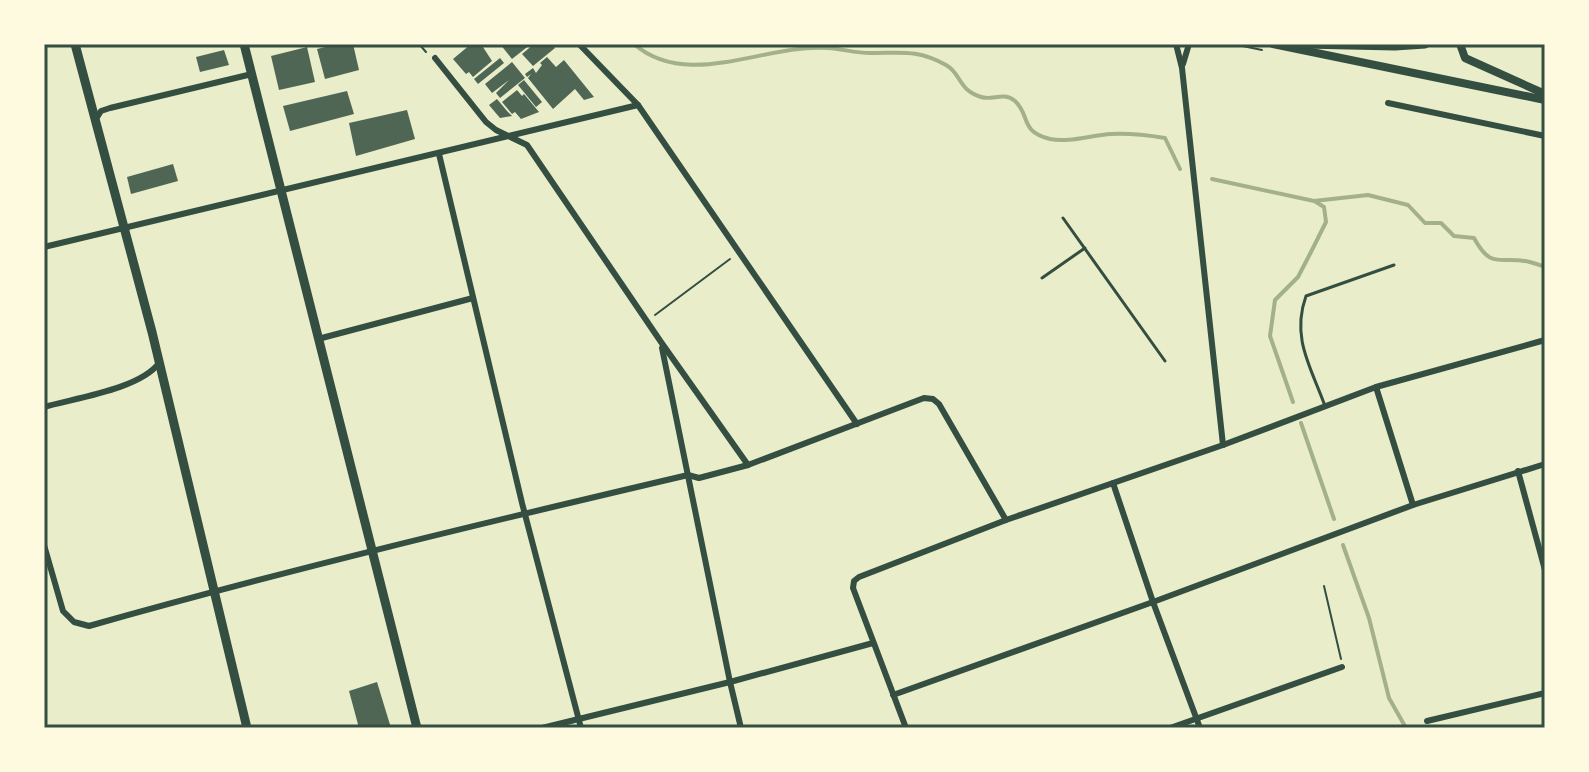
<svg xmlns="http://www.w3.org/2000/svg" width="1589" height="772" font-family="'Titillium Web',sans-serif">
  <style>
    .lines { fill: none; stroke-linecap: round; stroke-linejoin: round }
    .stream { stroke: #a3b18a; stroke-width: 4 }
    .building { fill: #4f6655 }
    .path { stroke: #344e41; stroke-width: 2 }
    .service { stroke: #344e41; stroke-width: 3 }
    .minor { stroke: #344e41; stroke-width: 6 }
    .tertiary { stroke: #344e41; stroke-width: 8 }
    .secondary { stroke: #344e41; stroke-width: 9 }
    .neatline { fill: none; stroke: #344e41; stroke-width: 3 }
  </style>
  <rect width="100%" height="100%" fill="#e9edc9"/>
  <g class="lines">
    <g class="stream">
      <path d="M634,44c54,47 132,-1 194,4 14,1 28,5 42,5 32,0 47,-4 76,12 16,9 11,24 35,32 12,4 22,-6 34,4 16,15 4,30 35,38 18,4 42,-4 61,-5 18,-1 36,1 54,4l15,31"/>
      <path d="M1212,179l102,22 54,-6 40,10 17,18h16l13,13 20,2c17,31 24,19 51,23 7,1 14,4 20,6"/>
      <polyline points="1293,402 1270,336 1275,300 1298,277 1311,252 1326,222 1324,207 1316,202"/>
      <polyline points="1301,423 1334,519"/>
      <polyline points="1343,545 1369,618 1389,698 1406,728"/>
    </g>
  </g>
  <g class="building">
    <polygon points="338,44 353,44 359,70 325,79 317,49"/>
    <polygon points="471,44 481,44 492,61 473,77 469,72 466,74 453,59"/>
    <polygon points="500,44 531,44 512,59"/>
    <polygon points="534,44 552,44 555,48 533,66 522,54"/>
    <polygon points="307,47 315,82 279,90 271,56"/>
    <polygon points="224,50 229,65 200,72 196,57"/>
    <polygon points="547,57 556,67 564,60 594,97 584,100 575,89 553,109 528,78 531,74 527,77 525,74 533,68 536,73 542,65 540,63"/>
    <polygon points="500,58 504,63 478,84 474,79"/>
    <polygon points="512,62 525,78 500,98 496,93 509,80 492,93 485,84"/>
    <polygon points="524,80 542,102 536,107 518,85"/>
    <polygon points="517,90 522,96 524,94 539,112 521,119 515,112 512,114 502,102"/>
    <polygon points="347,91 354,114 290,131 283,106"/>
    <polygon points="497,99 507,111 512,116 500,118 489,105"/>
    <polygon points="407,110 415,139 356,156 349,123"/>
    <polygon points="173,164 178,181 131,194 127,177"/>
    <polygon points="377,682 391,728 359,728 349,691"/>
  </g>
  <g class="lines">
    <g class="path">
      <polyline points="419,44 426,52"/>
      <polyline points="1233,44 1262,50"/>
      <polyline points="655,315 730,259"/>
      <polyline points="1324,586 1341,659"/>
    </g>
    <g class="service">
      <polyline points="1063,218 1165,361"/>
      <polyline points="1042,278 1085,248"/>
      <path d="M1325,406c-14,-39 -34,-68 -19,-110l88,-31"/>
    </g>
    <g class="minor">
      <polyline points="579,44 638,105 857,424"/>
      <polyline points="1176,44 1182,68 1223,445"/>
      <polyline points="435,58 486,122 496,130 527,145 661,342 748,465"/>
      <polyline points="1183,64 1189,44"/>
      <polyline points="1388,103 1545,136"/>
      <polyline points="96,119 101,111 110,108 252,74"/>
      <polyline points="439,154 522,503 581,728"/>
      <polyline points="44,247 638,105"/>
      <polyline points="318,339 473,298"/>
      <polyline points="662,348 730,682 741,728"/>
      <polyline points="1376,387 1413,505 1545,464"/>
      <path d="M44,407c31,-9 96,-18 115,-44"/>
      <polyline points="1518,471 1545,570"/>
      <polyline points="1113,483 1153,602 1200,728"/>
      <path d="M44,545l19,66 11,11 15,4c198,-56 399,-104 599,-151l11,3 49,-13 176,-67 9,1 6,5 67,116"/>
      <polyline points="893,695 1153,602 1413,505"/>
      <polyline points="1427,721 1545,693"/>
      <polyline points="542,728 730,682 873,643"/>
      <polyline points="906,728 853,588 854,581 859,577 1006,520 1223,445 1376,387 1545,340"/>
      <polyline points="1170,728 1342,667"/>
    </g>
    <g class="tertiary">
      <polyline points="1273,44 1545,100"/>
      <polyline points="1460,44 1465,58 1545,94"/>
    </g>
    <g class="secondary">
      <polyline points="75,44 152,332 247,728"/>
      <polyline points="244,44 417,728"/>
      <polyline points="1304,44 1395,46 1425,44"/>
    </g>
  </g>
  <rect width="1589" height="772" fill="none" stroke="#fefae0" stroke-width="92"/>
  <rect x="46" y="46" width="1497" height="680" class="neatline"/>
</svg>
